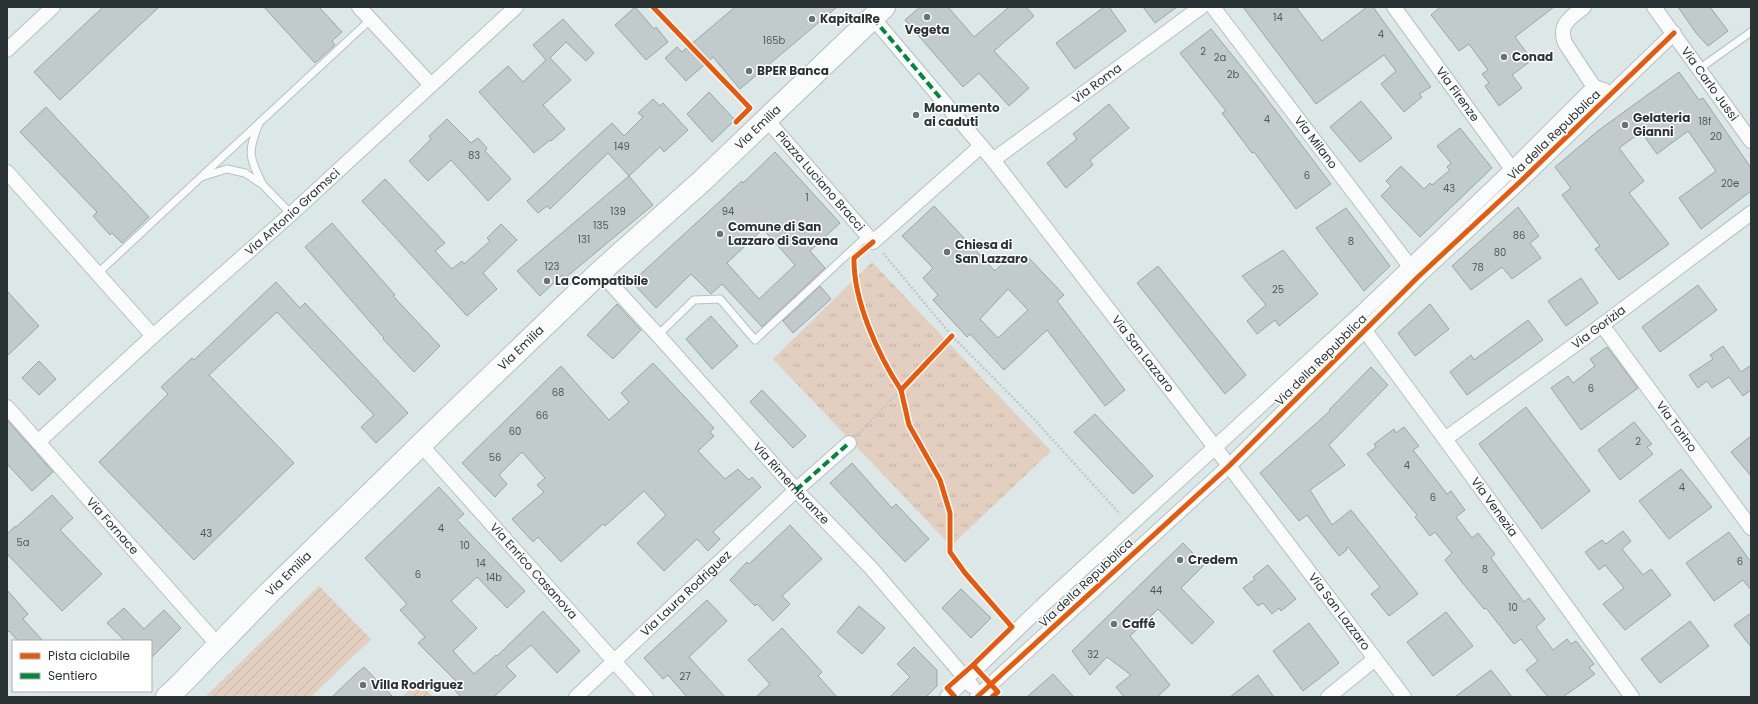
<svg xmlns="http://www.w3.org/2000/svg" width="1758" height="704" font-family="Poppins,sans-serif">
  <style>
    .park { fill: url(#park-tufts) }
    .garden { fill: url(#garden-furrows) }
    .building { fill: #c2cbcb; stroke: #9ca5a5; fill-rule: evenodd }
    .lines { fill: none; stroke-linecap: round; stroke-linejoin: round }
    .lane-casing { stroke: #b7c0c0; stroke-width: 9 }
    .street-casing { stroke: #b7c0c0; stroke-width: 16 }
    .primary-casing { stroke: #b7c0c0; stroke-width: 24 }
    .path { stroke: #c3c7c7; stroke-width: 2.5; stroke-dasharray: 2 2; stroke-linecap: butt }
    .lane { stroke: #fafcfc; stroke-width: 7 }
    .street { stroke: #fafcfc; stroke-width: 14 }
    .primary { stroke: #fafcfc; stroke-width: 22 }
    .quiet { stroke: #00873e; stroke-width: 4; stroke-dasharray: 8 4; stroke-linecap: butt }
    .cycleway-casing { stroke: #fff; stroke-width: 8 }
    .cycleway { stroke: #e8590c; stroke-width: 5 }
    .poi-dot { fill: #687373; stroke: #fff; stroke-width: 1.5 }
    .labels { text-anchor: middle; stroke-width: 3; stroke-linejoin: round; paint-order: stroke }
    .number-label { font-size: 10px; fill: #505a5a }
    .poi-label { font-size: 12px; font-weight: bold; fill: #2a3434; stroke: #fff; text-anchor: start }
    .street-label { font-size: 12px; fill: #2a3434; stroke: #fff }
  </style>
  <defs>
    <pattern id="park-tufts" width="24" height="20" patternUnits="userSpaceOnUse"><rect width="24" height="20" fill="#e2cfc0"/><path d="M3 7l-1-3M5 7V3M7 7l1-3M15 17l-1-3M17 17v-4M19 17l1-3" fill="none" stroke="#c2b2a6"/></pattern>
    <pattern id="garden-furrows" width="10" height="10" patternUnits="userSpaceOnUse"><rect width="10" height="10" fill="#e2cfc0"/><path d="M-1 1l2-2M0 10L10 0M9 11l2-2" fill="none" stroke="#c2b2a6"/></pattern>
  </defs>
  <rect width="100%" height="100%" fill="#dce8e8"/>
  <polygon class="park" points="872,262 1051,451 951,546 773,359"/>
  <g class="garden">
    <polygon points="319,586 371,639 311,697 205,697"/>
    <polygon points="418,682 433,697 403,697"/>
  </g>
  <g class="building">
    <polygon points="103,7 159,7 60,100 34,72"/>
    <polygon points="264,7 319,7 342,32 332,41 335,45 315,63"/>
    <polygon points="635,7 654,29 656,27 668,42 646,60 615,25"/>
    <polygon points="735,7 837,7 740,89 713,57 686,81 665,58 677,47 682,52"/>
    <polygon points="920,7 948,7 974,37 1009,7 1026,7 1034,16 994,51 1029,88 1009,106 979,73 963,87 905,20"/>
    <polygon points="1104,7 1109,7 1126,31 1075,69 1056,43"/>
    <polygon points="1143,7 1177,7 1155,23"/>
    <polygon points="1243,7 1296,7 1322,41 1367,7 1373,7 1431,87 1419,94 1422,97 1404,112 1381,84 1396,71 1384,55 1316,104"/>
    <polygon points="1440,7 1554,7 1515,37 1532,60 1512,75 1522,88 1499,106 1485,86 1489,83 1482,74 1488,70 1469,44 1459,51 1431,15"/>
    <polygon points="1678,7 1710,7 1728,31 1708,46 1696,33"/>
    <polygon points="563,19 594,53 586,61 566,42 550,58 571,80 543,105 565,129 551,141 550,140 534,153 479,92 508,66 523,82 546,60 533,45"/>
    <polygon points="1211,29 1258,87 1331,184 1296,209 1254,152 1252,153 1222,113 1226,111 1180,53"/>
    <polygon points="1679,72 1699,100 1703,98 1751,168 1751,191 1701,229 1679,198 1716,171 1688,131 1657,154 1641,132 1619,148 1644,181 1629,193 1669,244 1619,280 1595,249 1600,246 1562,195 1571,188 1555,167 1599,130"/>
    <polygon points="709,92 735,120 712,142 687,114"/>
    <polygon points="653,99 660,106 663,103 688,130 664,152 660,147 629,176 608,153 550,209 547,206 538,213 527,201 612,123 624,136 643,117 638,113"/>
    <polygon points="1361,101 1392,138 1360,162 1330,127"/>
    <polygon points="1109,104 1129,128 1090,160 1093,165 1066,188 1047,163 1077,139 1073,134"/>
    <polygon points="46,107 149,217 122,243 112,233 110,235 93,216 97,212 20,132"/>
    <polygon points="447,119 471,143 478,138 487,148 485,151 511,179 488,201 451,160 428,181 409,161 431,139 429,136"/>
    <polygon points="1460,128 1492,168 1420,237 1381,196 1391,186 1386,181 1401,166 1424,189 1430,183 1432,185 1450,170 1447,167 1451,163 1437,146"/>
    <path d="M775,152l65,71 -30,28 15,17 -63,59 -40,-43 -11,10 -20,-20 -35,34 -24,-26 110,-101 1,2zM763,229l32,36 -36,34 -32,-36z"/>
    <polygon points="629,176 653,205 565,278 562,275 540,296 517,271"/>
    <polygon points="385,179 445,243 435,251 452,269 462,261 464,264 490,241 487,238 501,224 517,240 483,273 497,289 467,316 362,201"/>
    <path d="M934,206l61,65 16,-16 7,8 8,-8 38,40 -7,6 68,89 -20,16 -58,-76 -43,40 -34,-36 -3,3 -34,-37 5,-5 -15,-17 10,-10 -31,-32zM1008,289l20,21 -30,28 -18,-19z"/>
    <polygon points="1518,207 1539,236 1530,243 1541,258 1512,279 1502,267 1471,290 1452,266"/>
    <polygon points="1346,208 1390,266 1364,291 1316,228"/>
    <polygon points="332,223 395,295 393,296 440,346 414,372 383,339 384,338 305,247"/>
    <polygon points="1283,250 1318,294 1279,326 1275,320 1257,334 1247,321 1266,305 1242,276"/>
    <polygon points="1158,266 1246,375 1225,394 1137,283"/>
    <polygon points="1581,278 1598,303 1566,326 1548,301"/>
    <polygon points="276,282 300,308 305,303 408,413 376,443 361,427 374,415 277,312 209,375 294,463 194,560 99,462 168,394 161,387 192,358 194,360"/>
    <polygon points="1698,285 1717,310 1660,352 1642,327"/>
    <polygon points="820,286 831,299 793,333 783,321"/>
    <polygon points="7,291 39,326 7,356"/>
    <polygon points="617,304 641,330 613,359 587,335"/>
    <polygon points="1430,304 1449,329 1415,356 1398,333"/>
    <polygon points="711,316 738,346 712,369 686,339"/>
    <polygon points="1528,320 1543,340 1467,395 1450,372 1471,355 1474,360"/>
    <polygon points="1723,346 1741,372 1751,365 1751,390 1743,396 1729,377 1712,388 1707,381 1698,388 1689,375 1713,359 1710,355"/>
    <polygon points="1607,347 1638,388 1581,430 1551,388 1568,376 1573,383 1595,366 1590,359"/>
    <polygon points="39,361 56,379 39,395 22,378"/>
    <polygon points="653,363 714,428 710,432 714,436 698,451 725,479 738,469 749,480 752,477 761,487 713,532 720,539 708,551 697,539 664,571 637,543 666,515 644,491 605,526 603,524 561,562 538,537 533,542 512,519 544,492 537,485 545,478 522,452 499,475 507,484 495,497 462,463 561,366 609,420 629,402 621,393"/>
    <polygon points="1371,367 1388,385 1329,445 1345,465 1310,490 1332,525 1351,510 1418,594 1389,616 1371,594 1380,587 1348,547 1346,548 1347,550 1339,556 1307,515 1299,521 1260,473 1330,411 1329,410"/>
    <polygon points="762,390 806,436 793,448 750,402"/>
    <polygon points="1526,407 1590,491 1542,529 1479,444"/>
    <polygon points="1095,414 1153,476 1133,494 1074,432"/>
    <polygon points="7,420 53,472 32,491 7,464"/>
    <polygon points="1634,422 1652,444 1647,447 1653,454 1620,480 1598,450"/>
    <polygon points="1404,427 1419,446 1413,450 1447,494 1451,491 1465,510 1456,517 1472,538 1478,533 1495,554 1491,558 1524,602 1529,598 1545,619 1536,627 1553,650 1567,639 1571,644 1576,641 1594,664 1589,668 1595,674 1563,697 1548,697 1526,670 1538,661 1521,639 1514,644 1486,608 1484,609 1461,581 1445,560 1452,553 1435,532 1430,536 1415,517 1417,515 1367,454 1376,447 1374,444 1394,429 1396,433"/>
    <polygon points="1751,436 1751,476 1731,452"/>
    <polygon points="852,463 892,508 896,504 929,539 905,562 830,483"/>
    <polygon points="1681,469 1712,507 1669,539 1639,501"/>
    <polygon points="439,487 464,514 457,520 525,591 507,608 477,577 451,601 477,628 453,651 474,674 496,655 497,656 543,611 580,651 557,673 531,645 506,666 516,676 494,697 461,697 452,687 457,682 418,643 425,637 400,610 407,604 365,558"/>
    <polygon points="52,495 73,518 60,530 102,574 62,611 7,554 7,534 15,526 16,527"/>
    <polygon points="790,525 822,559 782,596 790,604 773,621 757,604 755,606 730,580 747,562 749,564"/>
    <polygon points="1623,531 1631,541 1622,549 1643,575 1651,569 1671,595 1625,630 1603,604 1624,588 1605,565 1599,570 1585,552 1602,540 1606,544"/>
    <polygon points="1729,532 1751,562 1751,590 1743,580 1714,601 1686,563"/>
    <polygon points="1183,543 1204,565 1181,588 1214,622 1192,644 1158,609 1130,636 1170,685 1157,697 1124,697 1116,687 1131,675 1107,657 1090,675 1072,651"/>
    <polygon points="1268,565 1296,599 1281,611 1279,608 1272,614 1263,603 1258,606 1243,588 1255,579 1253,577"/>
    <polygon points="961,589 991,618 971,638 942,608"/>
    <polygon points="7,590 28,614 23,619 43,641 18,641 9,631 7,632"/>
    <polygon points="707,600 727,621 689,657 725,697 687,697 668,675 663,679 644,658"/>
    <polygon points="859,606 885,628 862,654 837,632"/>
    <polygon points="124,608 144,629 164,610 181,628 151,658 151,641 125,641 107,623"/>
    <polygon points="1446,612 1473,646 1433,676 1407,642"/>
    <polygon points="1751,613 1751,647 1734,625"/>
    <polygon points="1690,621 1709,646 1660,683 1641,659"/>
    <polygon points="1309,623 1339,663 1303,691 1273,651"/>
    <polygon points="782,628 822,672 818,676 837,697 756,697 770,684 748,660"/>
    <polygon points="914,647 937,670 937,686 926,697 890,697 910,677 897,664"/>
    <polygon points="364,667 393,697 332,697 357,673"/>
    <polygon points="1491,670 1512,697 1455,697"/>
    <polygon points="1053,674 1074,697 1027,697"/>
    <polygon points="1258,675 1274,697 1230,697"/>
  </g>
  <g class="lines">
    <defs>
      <g id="lane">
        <polyline points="1699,69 1751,32"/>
        <polyline points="203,175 257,125"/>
        <path d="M262,183c-14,-28 -14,-31 -3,-60l111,-103"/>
        <polyline points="97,274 201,177 227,169 245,173 263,185 291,214"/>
        <polyline points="658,335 694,300 720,299 755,340 868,235"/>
      </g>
      <g id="street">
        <polyline points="359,7 431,85"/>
        <path id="s1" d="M1213,7l202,266"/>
        <path id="s2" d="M1394,7l123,169"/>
        <path d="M1584,7c-14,11 -26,17 -19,36l29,44 10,3"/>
        <path id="s3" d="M1654,7l97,134"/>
        <path id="s4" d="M873,18l120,142 221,286 190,251"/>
        <polyline points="7,50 53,7"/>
        <path id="s5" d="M767,120l106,122 108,-96"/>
        <path id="s6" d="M993,160l208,-153"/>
        <polyline points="7,172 153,336"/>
        <path id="s7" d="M600,272l66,72 130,146 75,78 101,118"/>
        <path id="s8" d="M1360,324l85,115 187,258"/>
        <path id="s9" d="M1602,325l149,203"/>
        <path id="s10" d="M7,407l211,238"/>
        <path id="s11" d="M1445,439l157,-114 149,-112"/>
        <path id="s12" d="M38,442l115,-106 138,-122 225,-207"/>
        <path id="s13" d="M421,445l225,252"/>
        <path id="s14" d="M576,697l220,-207 53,-47"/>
        <polyline points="947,697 1045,603 1356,318 1512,169 1594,87"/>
        <polyline points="977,697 1229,466 1418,277 1521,181 1674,33"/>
        <polyline points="1328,697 1375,659"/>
      </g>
      <g id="primary">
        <path id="s15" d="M167,697l15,-14 86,-89 174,-170 158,-152 103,-92 181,-173"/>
      </g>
    </defs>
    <use href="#lane" class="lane-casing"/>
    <use href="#street" class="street-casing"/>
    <use href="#primary" class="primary-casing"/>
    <g class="path">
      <polyline points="883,253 952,336 1032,417 1120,514"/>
      <polyline points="859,433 901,390"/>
    </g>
    <use href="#lane" class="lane"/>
    <use href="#street" class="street"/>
    <use href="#primary" class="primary"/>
    <g class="quiet">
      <polyline points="873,18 942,100"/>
      <polyline points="796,490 849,443"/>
    </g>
    <defs>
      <g id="cycleway">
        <polyline points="653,7 750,108 736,122"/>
        <path d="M873,242l-19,16c-1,42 24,97 47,132"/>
        <polyline points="952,336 901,390 909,425 940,480 950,513 950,552 965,573 1012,627 973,665"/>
        <polyline points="955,697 947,688 973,665 998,692 992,697"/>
        <polyline points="977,697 1229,466 1418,277 1521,181 1674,33"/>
      </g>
    </defs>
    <use href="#cycleway" class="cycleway-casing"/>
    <use href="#cycleway" class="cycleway"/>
  </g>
  <g class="poi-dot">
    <circle cx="927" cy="17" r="4"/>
    <circle cx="812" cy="19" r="4"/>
    <circle cx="1504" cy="57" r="4"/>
    <circle cx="749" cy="71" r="4"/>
    <circle cx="916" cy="115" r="4"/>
    <circle cx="1625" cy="125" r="4"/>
    <circle cx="720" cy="234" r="4"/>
    <circle cx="947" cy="252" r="4"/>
    <circle cx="547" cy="281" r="4"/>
    <circle cx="1180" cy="560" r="4"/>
    <circle cx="1114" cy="624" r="4"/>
    <circle cx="363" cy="685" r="4"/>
  </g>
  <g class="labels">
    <g class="number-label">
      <text x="1278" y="21">14</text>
      <text x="1381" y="38">4</text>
      <text x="774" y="44">165b</text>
      <text x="1203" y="55">2</text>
      <text x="1220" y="61">2a</text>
      <text x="1233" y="78">2b</text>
      <text x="1267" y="123">4</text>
      <text x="1705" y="125">18f</text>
      <text x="1716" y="140">20</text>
      <text x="622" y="150">149</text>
      <text x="474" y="159">83</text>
      <text x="1307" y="179">6</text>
      <text x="1730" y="187">20e</text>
      <text x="1449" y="192">43</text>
      <text x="807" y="201">1</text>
      <text x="618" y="215">139</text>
      <text x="728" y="215">94</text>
      <text x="601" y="229">135</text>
      <text x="1519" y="239">86</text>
      <text x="584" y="243">131</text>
      <text x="1351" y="245">8</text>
      <text x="1500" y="256">80</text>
      <text x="552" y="270">123</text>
      <text x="1478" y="271">78</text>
      <text x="1278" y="293">25</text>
      <text x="1591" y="392">6</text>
      <text x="558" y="396">68</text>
      <text x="542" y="419">66</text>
      <text x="515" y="435">60</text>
      <text x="1638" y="445">2</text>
      <text x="495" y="461">56</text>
      <text x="1407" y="469">4</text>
      <text x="1682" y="491">4</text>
      <text x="1433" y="501">6</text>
      <text x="441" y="532">4</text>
      <text x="206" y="537">43</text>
      <text x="23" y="546">5a</text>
      <text x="465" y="549">10</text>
      <text x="1740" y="565">6</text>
      <text x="481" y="567">14</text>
      <text x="1485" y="573">8</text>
      <text x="418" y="578">6</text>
      <text x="494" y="581">14b</text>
      <text x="1156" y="594">44</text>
      <text x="1513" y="611">10</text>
      <text x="1093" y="658">32</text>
      <text x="685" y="680">27</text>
    </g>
    <g class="poi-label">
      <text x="820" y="23">KapitalRe</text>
      <text x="927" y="34" text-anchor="middle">Vegeta</text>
      <text x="1512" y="61">Conad</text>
      <text x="757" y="75">BPER Banca</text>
      <text x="924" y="112">Monumento<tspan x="924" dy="14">ai caduti</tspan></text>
      <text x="1633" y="122">Gelateria<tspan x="1633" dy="14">Gianni</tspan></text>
      <text x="728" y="231">Comune di San<tspan x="728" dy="14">Lazzaro di Savena</tspan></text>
      <text x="955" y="249">Chiesa di<tspan x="955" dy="14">San Lazzaro</tspan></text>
      <text x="555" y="285">La Compatibile</text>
      <text x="1188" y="564">Credem</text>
      <text x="1122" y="628">Caffé</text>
      <text x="371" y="689">Villa Rodriguez</text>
    </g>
    <g class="street-label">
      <text dy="4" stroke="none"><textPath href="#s6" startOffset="129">Via Roma</textPath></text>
      <text dy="4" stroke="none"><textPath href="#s3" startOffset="95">Via Carlo Jussi</textPath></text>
      <text dy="4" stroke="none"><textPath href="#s2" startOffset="108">Via Firenze</textPath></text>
      <text dy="4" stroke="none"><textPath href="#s15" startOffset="821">Via Emilia</textPath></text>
      <text transform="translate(1554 135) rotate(-44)" y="4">Via della Repubblica</text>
      <text dy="4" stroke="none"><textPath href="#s1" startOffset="170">Via Milano</textPath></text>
      <text dy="4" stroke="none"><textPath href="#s5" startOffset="81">Piazza Luciano Bracci</textPath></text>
      <text dy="4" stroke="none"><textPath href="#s12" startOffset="343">Via Antonio Gramsci</textPath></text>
      <text dy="4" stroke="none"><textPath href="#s11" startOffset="190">Via Gorizia</textPath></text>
      <text dy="4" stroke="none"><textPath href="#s15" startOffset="497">Via Emilia</textPath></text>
      <text dy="4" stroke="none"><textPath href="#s4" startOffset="431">Via San Lazzaro</textPath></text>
      <text transform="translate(1321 360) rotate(-45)" y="4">Via della Repubblica</text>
      <text dy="4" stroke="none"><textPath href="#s9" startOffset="126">Via Torino</textPath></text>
      <text dy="4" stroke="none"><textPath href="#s7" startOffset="285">Via Rimembranze</textPath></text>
      <text dy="4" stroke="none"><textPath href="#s8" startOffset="227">Via Venezia</textPath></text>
      <text dy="4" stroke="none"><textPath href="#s10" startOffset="159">Via Fornace</textPath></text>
      <text dy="4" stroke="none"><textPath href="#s13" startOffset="169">Via Enrico Casanova</textPath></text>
      <text dy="4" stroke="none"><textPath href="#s15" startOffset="173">Via Emilia</textPath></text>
      <text transform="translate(1086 583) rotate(-43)" y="4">Via della Repubblica</text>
      <text dy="4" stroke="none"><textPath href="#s14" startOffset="151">Via Laura Rodriguez</textPath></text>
      <text dy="4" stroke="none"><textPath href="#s4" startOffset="755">Via San Lazzaro</textPath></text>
    </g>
  </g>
  <rect width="1758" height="704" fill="none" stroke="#2a3434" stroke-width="16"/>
  <rect x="12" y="640" width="140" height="52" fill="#ffffff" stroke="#aaaeae"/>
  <rect x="20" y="653" width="20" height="6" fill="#e8590c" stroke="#aaaeae"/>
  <text x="48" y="660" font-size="12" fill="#2a3434">Pista ciclabile</text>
  <rect x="20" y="673" width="20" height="6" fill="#00873e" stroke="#aaaeae"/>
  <text x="48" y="680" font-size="12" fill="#2a3434">Sentiero</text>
</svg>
